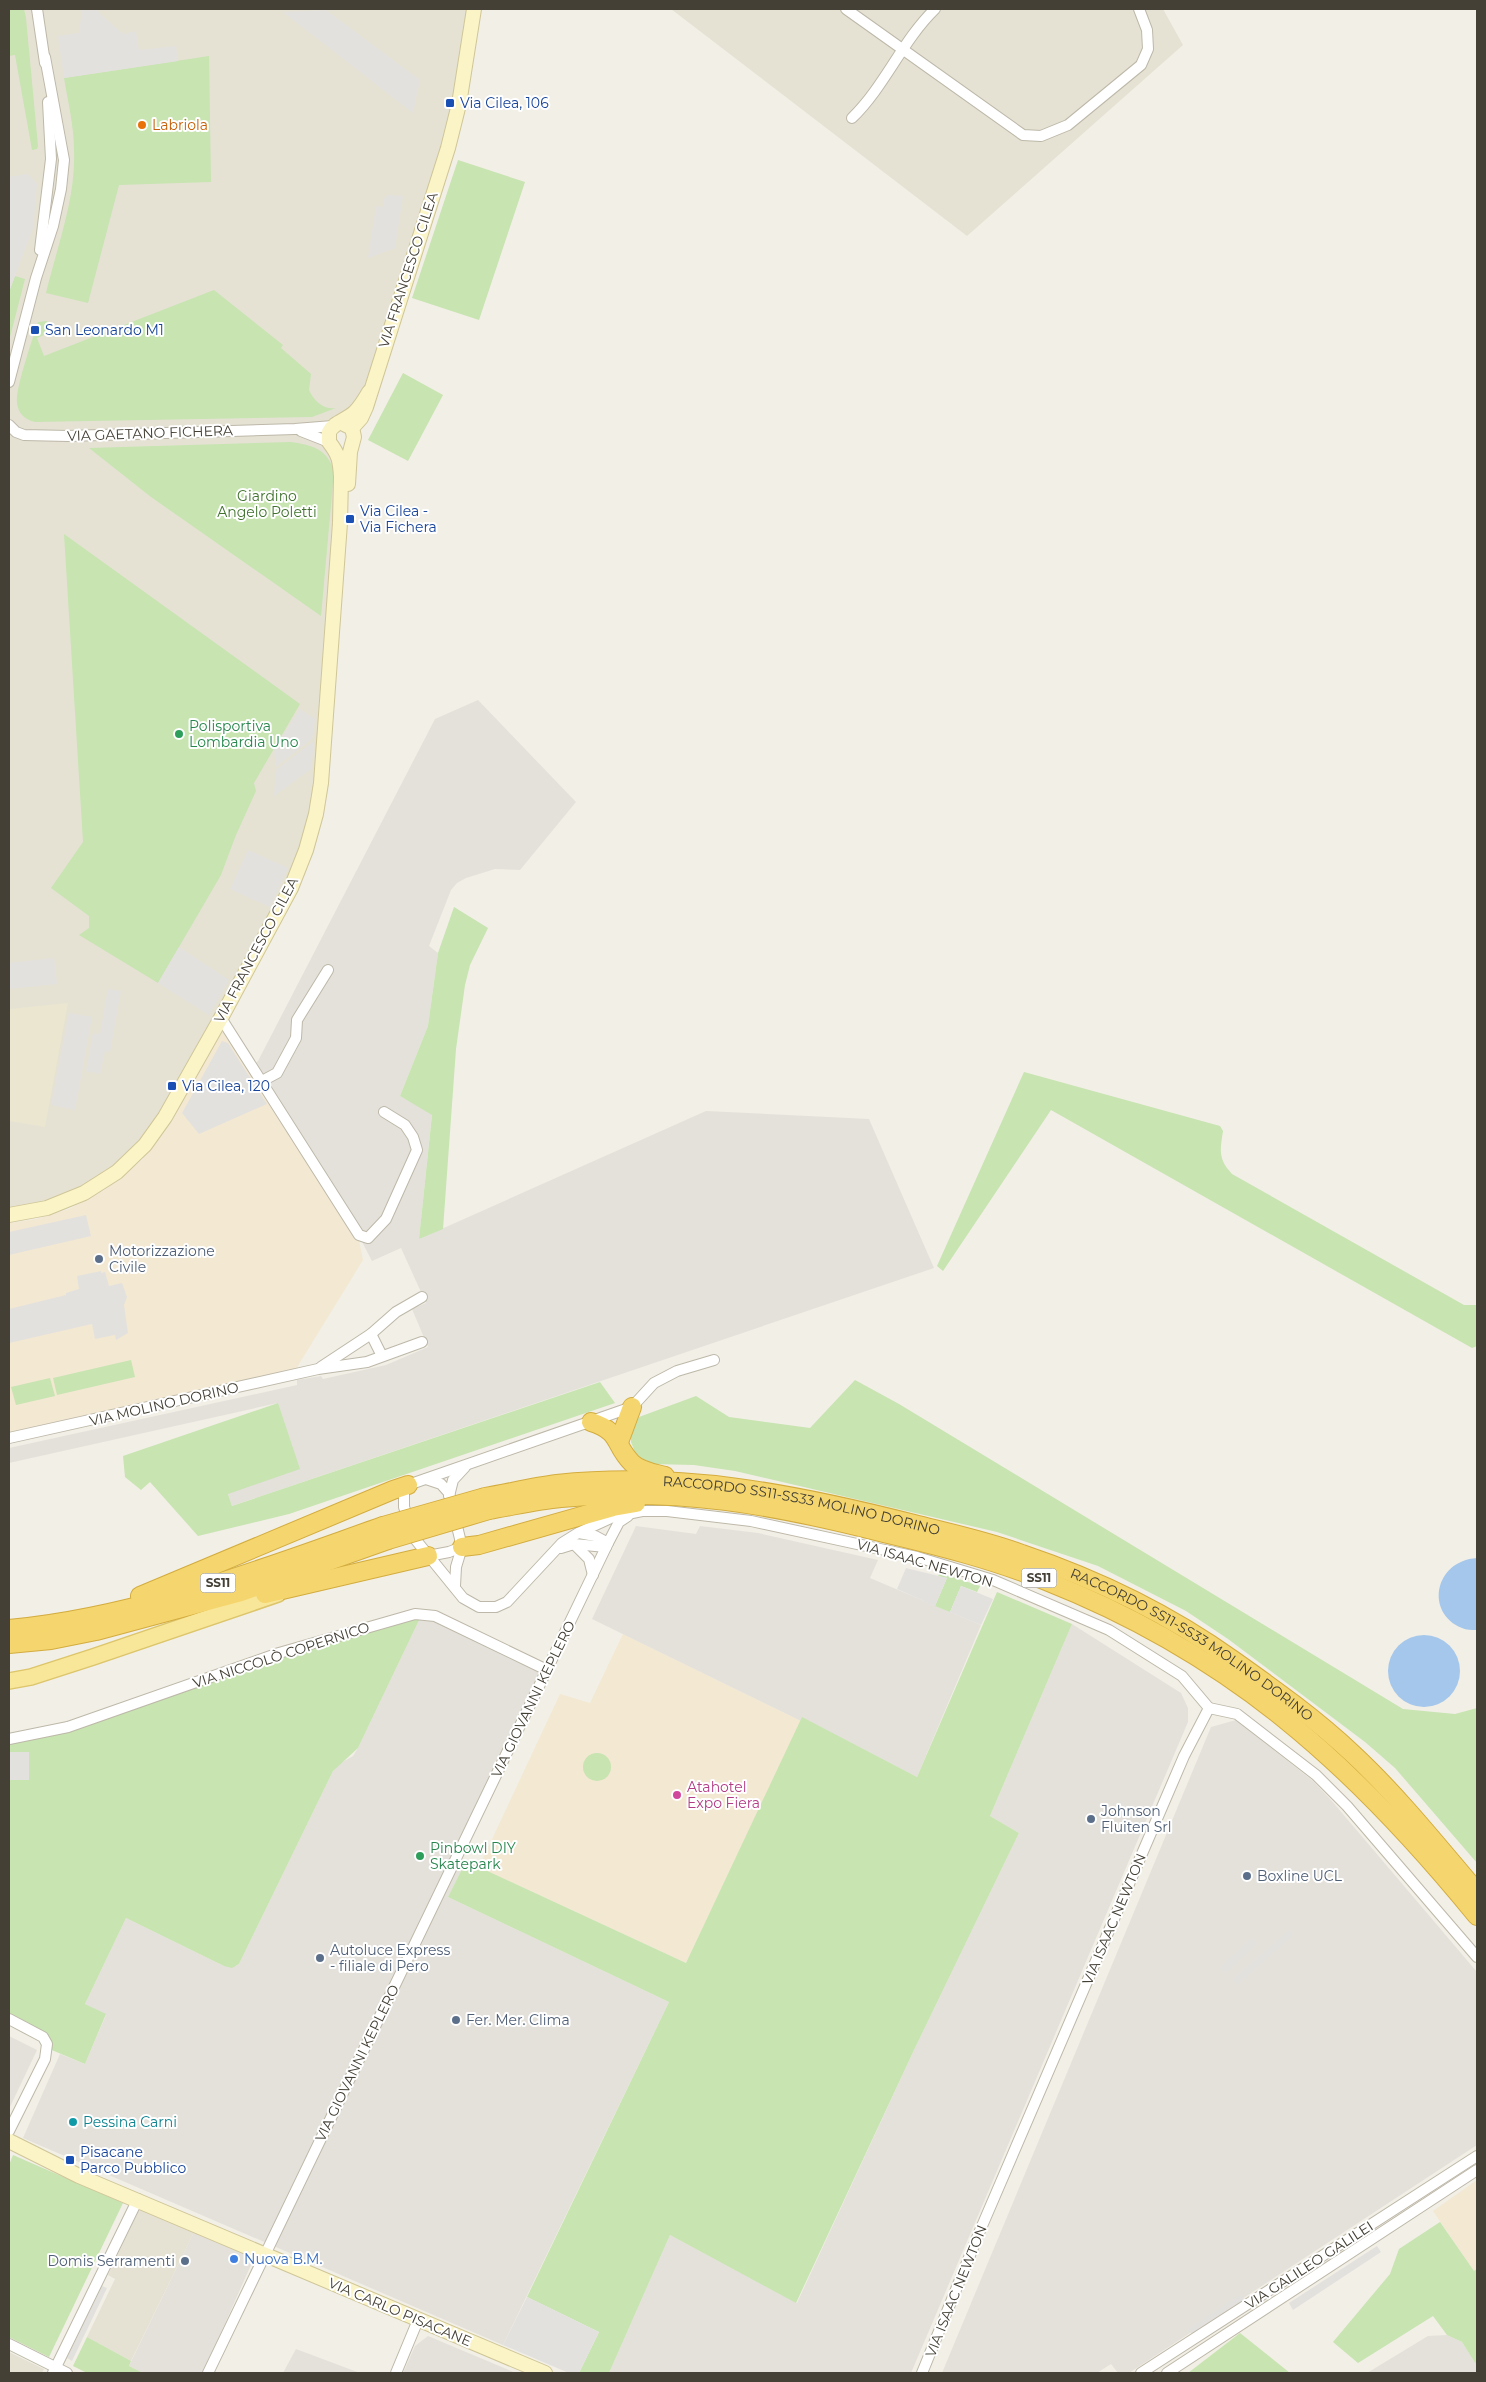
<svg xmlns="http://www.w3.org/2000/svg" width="1486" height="2382" font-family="Montserrat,sans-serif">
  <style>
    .residential { fill: #e5e2d4 }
    .commercial { fill: #f3e8d2 }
    .industrial { fill: #e4e1db }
    .education { fill: #eae6d0 }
    .green { fill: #c7e4b1 }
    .parking { fill: #e3e1de }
    .water { fill: #a5c7eb }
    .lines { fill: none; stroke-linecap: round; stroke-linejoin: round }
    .street-casing { stroke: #bdb8a9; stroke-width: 12 }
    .secondary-casing { stroke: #cfc698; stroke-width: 16 }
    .primary-casing { stroke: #dcc56a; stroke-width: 18 }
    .highway-casing { stroke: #d3ac3f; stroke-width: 20 }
    .street { stroke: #fff; stroke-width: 10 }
    .secondary { stroke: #fbf4c7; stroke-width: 14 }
    .primary { stroke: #f8e699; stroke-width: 15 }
    .highway { stroke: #f5d66e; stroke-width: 18 }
    .highway-bridge-casing { stroke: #d3ac3f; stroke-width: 20; stroke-linecap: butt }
    .highway-bridge { stroke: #f5d66e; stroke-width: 18 }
    .transit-dot { fill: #1a4fb4; stroke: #fff; stroke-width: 2 }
    .food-dot { fill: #e8710a; stroke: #fff; stroke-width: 2 }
    .leisure-dot { fill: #2e9e5b; stroke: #fff; stroke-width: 2 }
    .service-dot { fill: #5c6f8a; stroke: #fff; stroke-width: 2 }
    .hotel-dot { fill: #d1479c; stroke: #fff; stroke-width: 2 }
    .culture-dot { fill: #0f9aa8; stroke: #fff; stroke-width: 2 }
    .shop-dot { fill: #3f7fe0; stroke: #fff; stroke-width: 2 }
    .labels { text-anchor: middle; stroke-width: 4; stroke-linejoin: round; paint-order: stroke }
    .shield { fill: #fff; stroke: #7c7972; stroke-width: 1 }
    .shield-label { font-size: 12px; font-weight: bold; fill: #444036 }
    .transit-label { font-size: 14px; fill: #164399; stroke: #fff; text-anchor: start }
    .food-label { font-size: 14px; fill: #c56008; stroke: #fff; text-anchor: start }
    .street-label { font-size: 14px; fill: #444036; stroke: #fff }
    .park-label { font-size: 14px; fill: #40722d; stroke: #fff }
    .leisure-label { font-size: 14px; fill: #27864d; stroke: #fff; text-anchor: start }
    .service-label { font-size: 14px; fill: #4e5e75; stroke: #fff; text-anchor: start }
    .hotel-label { font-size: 14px; fill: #b23c85; stroke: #fff; text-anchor: start }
    .culture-label { font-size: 14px; fill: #0d838f; stroke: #fff; text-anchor: start }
    .shop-label { font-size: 14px; fill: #366cbe; stroke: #fff; text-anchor: start }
  </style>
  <rect width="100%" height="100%" fill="#f2efe6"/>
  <g class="residential">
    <polygon points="9,9 471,9 446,147 367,390 352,409 334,419 337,464 318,769 311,806 297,856 279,900 164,1116 101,1183 9,1215"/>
    <polygon points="671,9 1163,9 1183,45 967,236"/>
    <polygon points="140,2208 195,2230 131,2361 87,2337 115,2279 108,2275"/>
    <polygon points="9,2352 44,2369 42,2373 9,2373"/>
  </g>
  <g class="commercial">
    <polygon points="225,1026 358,1236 363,1260 296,1369 9,1433 9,1223 36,1219 69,1209 103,1191 142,1160 172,1120"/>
    <polygon points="623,1634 801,1721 686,1963 479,1867 560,1694 590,1703"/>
    <polygon points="1477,2180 1477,2269 1474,2271 1433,2211"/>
  </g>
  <g class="industrial">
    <polygon points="478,700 576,802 520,870 495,869 466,878 457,883 451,890 429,946 438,953 428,1026 400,1096 432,1114 419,1239 706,1111 869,1119 934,1268 232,1506 228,1494 278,1403 9,1463 9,1448 297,1385 297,1380 321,1376 323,1379 386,1365 428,1347 412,1309 426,1303 401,1248 372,1261 358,1234 252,1066 258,1061 435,719"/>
    <polygon points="636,1526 696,1534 700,1526 758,1533 878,1560 870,1578 981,1625 917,1777 803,1718 801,1721 592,1619"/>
    <polygon points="422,1614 547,1670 457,1857 466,1861 448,1897 669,2002 503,2345 23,2138 60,2054 85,2064 106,2015 85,2004 126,1918 224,1966 236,1966 239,1964 333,1771 339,1764 353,1756 358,1748"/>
    <polygon points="1072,1624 1181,1693 1188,1708 1188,1722 911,2373 609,2373 670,2235 797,2303 914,2050 1019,1833 990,1816"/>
    <polygon points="1236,1720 1313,1781 1331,1800 1477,1972 1477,2145 1129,2373 1118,2373 1111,2364 1097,2373 942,2373 1211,1727"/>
    <polygon points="9,2036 37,2050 9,2109"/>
    <polygon points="195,2230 254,2258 203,2373 143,2373 129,2366"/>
    <polygon points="1447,2335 1462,2342 1477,2366 1477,2373 1367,2373 1428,2336"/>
    <polygon points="428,2336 516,2373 403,2373 415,2346"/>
    <polygon points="296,2349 360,2373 283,2373"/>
  </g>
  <polygon class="education" points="68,1003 45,1127 9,1121 9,1009"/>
  <g class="green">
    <polygon points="9,9 24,9 26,18 38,146 37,149 32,150 15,55 9,56"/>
    <path d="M209,56l2,126 -92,3 -31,118 -42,-10c11,-46 30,-95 28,-142 0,-25 -6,-49 -10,-73z"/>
    <polygon points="458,160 525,182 479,320 412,298"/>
    <polygon points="15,276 25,279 9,341 9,292"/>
    <path d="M214,290l69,55 -2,3 30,26 -2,16c5,11 14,20 27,18l-24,9 -277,5c-10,-2 -17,-9 -18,-19 -2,-14 16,-65 21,-81l9,-1 4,11 -14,6 7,18z"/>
    <polygon points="403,373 443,395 408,461 368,440"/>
    <path d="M291,442c21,3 37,7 43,30l-13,144 -170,-119 -62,-49z"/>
    <polygon points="64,534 300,704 254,783 256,791 236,835 221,875 158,983 79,935 89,928 89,916 51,888 83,842"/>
    <polygon points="454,907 488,928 470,965 465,985 456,1049 443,1229 419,1239 432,1115 400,1096 428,1026 438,953"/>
    <path d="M1024,1072l196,54 3,5c-3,20 -5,28 9,43l232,131h13v41l-5,2 -421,-238 -108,161 -6,-5z"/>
    <polygon points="131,1360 135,1377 57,1395 53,1378"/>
    <polygon points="50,1378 55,1396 16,1405 11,1387"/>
    <polygon points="855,1380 899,1404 1403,1709 1455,1714 1477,1708 1477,1863 1395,1768 1365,1742 1228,1639 1186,1611 1098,1566 997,1532 735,1471 694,1465 653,1464 641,1458 635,1452 631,1442 631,1435 639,1417 696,1396 729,1417 810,1428"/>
    <polygon points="600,1382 615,1403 289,1514 198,1536 150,1482 141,1490 125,1477 123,1456 278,1403 300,1469 228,1494 232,1506"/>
    <polygon points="940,1573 980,1586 977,1592 961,1586 950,1612 935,1606 947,1578 938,1576"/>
    <polygon points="997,1592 1072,1624 990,1816 1019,1833 914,2050 796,2303 670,2235 609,2373 579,2373 599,2332 527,2297 669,2002 448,1897 466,1861 686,1963 802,1717 917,1777"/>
    <polygon points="422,1614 358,1748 333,1771 239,1964 232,1968 224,1966 126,1918 85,2004 106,2014 85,2064 47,2048 47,2044 9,2019 9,1739 39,1734 279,1653"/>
    <circle cx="597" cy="1767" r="14"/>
    <polygon points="13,2155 123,2203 49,2357 9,2337 9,2165"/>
    <polygon points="1440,2222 1474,2271 1477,2269 1477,2366 1462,2342 1447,2335 1433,2316 1358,2363 1333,2342 1390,2274 1399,2249"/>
    <polygon points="1240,2333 1290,2373 1188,2373"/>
    <polygon points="87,2337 131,2361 129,2366 143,2373 87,2373 73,2366"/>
  </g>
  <g class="parking">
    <polygon points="82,9 98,9 99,13 123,34 136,31 139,50 176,46 178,61 64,78 58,36 79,33"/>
    <polygon points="326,10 420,80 413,113 283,12"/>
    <polygon points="28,174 37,184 33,228 9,292 9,177"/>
    <polygon points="388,195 403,196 395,248 368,258 376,206 383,207 384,199"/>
    <polygon points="300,709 315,719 312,739 276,767 274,749"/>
    <polygon points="314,741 311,769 274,796 276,770"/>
    <polygon points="248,850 288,868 270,907 230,889"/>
    <polygon points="179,947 229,980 209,1015 158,983"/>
    <polygon points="54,958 57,984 9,989 9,963"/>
    <polygon points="108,989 121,991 110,1052 105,1051 100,1074 86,1071 93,1033 100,1034"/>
    <polygon points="69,1013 92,1017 75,1110 51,1105"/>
    <polygon points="222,1041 228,1043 267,1104 199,1134 182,1113"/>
    <polygon points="86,1215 91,1236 9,1255 9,1232"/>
    <polygon points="101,1271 101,1273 105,1272 109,1286 122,1283 127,1297 124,1305 128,1333 116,1340 115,1335 95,1339 92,1324 9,1343 9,1309 66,1295 66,1293 79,1289 77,1276"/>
    <polygon points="906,1568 947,1578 935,1606 897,1589"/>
    <polygon points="961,1586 993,1599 981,1625 950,1612"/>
    <rect x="9" y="1752" width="20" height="28"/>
    <polygon points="1289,1930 1293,1935 1237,1985 1233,1979"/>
    <polygon points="1252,1938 1257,1943 1225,1973 1220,1968"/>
    <polygon points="1377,2246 1381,2252 1293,2310 1289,2303"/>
    <polygon points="102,2286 107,2288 72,2361 67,2358"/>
    <polygon points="1239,2296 1247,2300 1193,2336 1189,2329"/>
    <polygon points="527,2297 599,2332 579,2373 569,2373 503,2345"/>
  </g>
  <g class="water">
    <path d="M1477,1558v72c-5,0 -11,0 -15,-2 -37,-15 -28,-67 15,-70z"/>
    <circle cx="1424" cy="1671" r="36"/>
  </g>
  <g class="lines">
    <defs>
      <g id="street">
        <polyline points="37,9 45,63"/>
        <polyline points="846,9 1023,135 1041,136 1068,125 1141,65 1148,49 1147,30 1139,9"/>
        <path d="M852,118c33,-32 50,-77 83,-109"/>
        <polyline points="40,250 51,159 48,102"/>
        <polyline points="9,382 36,278 53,226 61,189 64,160 45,57"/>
        <polyline points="9,425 16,432 24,435 68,436 295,429 333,426"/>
        <polyline points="301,431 329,442"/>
        <polyline points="221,1018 359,1235 368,1238 386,1219 417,1150 413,1137 405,1125 384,1112"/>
        <polyline points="262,1081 277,1073 296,1038 297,1020 328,970"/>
        <polyline points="371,1334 382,1356"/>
        <polyline points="714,1360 677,1371 654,1383 632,1407 408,1485 404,1493 404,1507 415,1539 463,1598 479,1607 496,1607 507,1602 562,1543 578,1533 613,1517 642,1511 667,1511 751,1521 917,1557 993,1580 1109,1630 1182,1676 1209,1708 1184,1756 979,2233 922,2373"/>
        <polyline points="321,1367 371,1334 396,1312 422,1297"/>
        <polyline points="9,1438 318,1369 367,1362 422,1342"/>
        <polyline points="426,1479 441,1484 449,1493 462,1547 449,1552 428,1556"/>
        <polyline points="449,1496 453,1480 465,1467"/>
        <polyline points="579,1533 595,1536 608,1543"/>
        <polyline points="574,1544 589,1559 593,1575"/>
        <polyline points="561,1548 574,1544 606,1547"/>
        <polyline points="455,1586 456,1567 462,1547"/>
        <polyline points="1209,1708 1237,1714 1316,1775 1347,1806 1477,1957"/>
        <polyline points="9,1739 68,1727 279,1653 415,1614 435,1616 547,1670"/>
        <polyline points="9,2019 43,2037 47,2044 45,2059 9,2131"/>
        <polyline points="9,2344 67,2373"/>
        <polyline points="53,2373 138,2199"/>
        <polyline points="208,2373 608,1543 619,1522 628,1516"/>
        <polyline points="396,2373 418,2320"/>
        <polyline points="1141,2373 1477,2156"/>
        <polyline points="1167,2373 1477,2170"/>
      </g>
      <g id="secondary">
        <polyline points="344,424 352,428 354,437 350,452 348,484"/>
        <polyline points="352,428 361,418 366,407 448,148 459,104 474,9"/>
        <path d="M9,1215l38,-7 37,-15 33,-21 28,-27 20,-28 56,-99 70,-130 15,-38 10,-36 5,-31 19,-260 1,-46c-1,-17 -2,-22 -12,-35v-10c5,-10 18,-12 26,-20 6,-6 10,-13 14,-20"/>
        <polyline points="9,2141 79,2176 545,2373"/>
      </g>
      <polyline id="primary" points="9,1681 31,1677 93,1657 278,1594"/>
      <g id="highway">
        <path d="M591,1422c31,10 22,22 41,41 8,8 22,10 33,13"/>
        <polyline points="619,1442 632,1407"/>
        <path id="s1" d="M485,1497c24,-4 48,-10 72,-13 123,-13 239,10 357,40 36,9 73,17 108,30 74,25 148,61 211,106 41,29 83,59 120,94 45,42 84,91 124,138"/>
        <path d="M489,1510c24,-4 48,-10 72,-12 115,-11 213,7 323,35 55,13 110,27 162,48 185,73 307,183 431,335"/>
        <polyline points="462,1547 479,1545 613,1507 636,1503"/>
        <polyline points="265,1594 428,1556"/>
        <polyline points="140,1596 393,1490 408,1485"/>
        <path d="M9,1629c129,-12 252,-60 374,-103"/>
        <polyline points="9,1644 51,1640 96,1631 241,1592 388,1540"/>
      </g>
    </defs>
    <use href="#street" class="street-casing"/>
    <use href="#secondary" class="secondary-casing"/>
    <use href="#primary" class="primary-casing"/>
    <use href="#highway" class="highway-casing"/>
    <use href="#street" class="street"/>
    <use href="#secondary" class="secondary"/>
    <use href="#primary" class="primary"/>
    <use href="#highway" class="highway"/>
    <defs>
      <g id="highway-bridge">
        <polyline points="383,1526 485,1497"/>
        <polyline points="388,1540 489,1510"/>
      </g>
    </defs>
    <use href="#highway-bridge" class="highway-bridge-casing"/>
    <use href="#highway-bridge" class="highway-bridge"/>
  </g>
  <g class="transit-dot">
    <rect x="445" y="98" width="10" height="10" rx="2.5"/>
    <rect x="30" y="325" width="10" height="10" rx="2.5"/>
    <rect x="345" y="514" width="10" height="10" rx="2.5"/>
    <rect x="167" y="1081" width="10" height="10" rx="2.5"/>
    <rect x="65" y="2155" width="10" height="10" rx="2.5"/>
  </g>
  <circle class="food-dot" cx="142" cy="125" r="5"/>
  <g class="leisure-dot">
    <circle cx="179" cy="734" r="5"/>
    <circle cx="420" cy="1856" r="5"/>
  </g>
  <g class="service-dot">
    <circle cx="99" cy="1259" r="5"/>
    <circle cx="1091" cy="1819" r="5"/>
    <circle cx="1247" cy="1876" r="5"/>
    <circle cx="320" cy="1958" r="5"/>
    <circle cx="456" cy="2020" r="5"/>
    <circle cx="185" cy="2261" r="5"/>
  </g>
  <circle class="hotel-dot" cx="677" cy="1795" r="5"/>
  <circle class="culture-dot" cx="73" cy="2122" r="5"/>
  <circle class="shop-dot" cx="234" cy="2259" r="5"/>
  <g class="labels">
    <g class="shield">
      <rect x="1021.5" y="1568.5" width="35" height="19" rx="4"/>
      <rect x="200.5" y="1573.5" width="35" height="19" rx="4"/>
    </g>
    <g class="shield-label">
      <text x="1039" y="1582">SS11</text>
      <text x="218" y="1587">SS11</text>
    </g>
    <g class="transit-label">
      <text x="460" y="108">Via Cilea, 106</text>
      <text x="45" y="335">San Leonardo M1</text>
      <text x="360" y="516">Via Cilea -<tspan x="360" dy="16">Via Fichera</tspan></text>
      <text x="182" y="1091">Via Cilea, 120</text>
      <text x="80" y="2157">Pisacane<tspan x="80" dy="16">Parco Pubblico</tspan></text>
    </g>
    <g class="food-label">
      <text x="152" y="130">Labriola</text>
    </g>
    <g class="street-label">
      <text transform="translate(408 270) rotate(-72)" y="5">VIA FRANCESCO CILEA</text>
      <text transform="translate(150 433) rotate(-2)" y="5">VIA GAETANO FICHERA</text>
      <text transform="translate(256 950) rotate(-62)" y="5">VIA FRANCESCO CILEA</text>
      <text transform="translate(164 1404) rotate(-13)" y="5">VIA MOLINO DORINO</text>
      <text dy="5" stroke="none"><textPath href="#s1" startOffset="320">RACCORDO SS11-SS33 MOLINO DORINO</textPath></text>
      <text transform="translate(925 1563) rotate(16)" y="5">VIA ISAAC NEWTON</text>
      <text dy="5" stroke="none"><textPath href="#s1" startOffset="740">RACCORDO SS11-SS33 MOLINO DORINO</textPath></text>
      <text transform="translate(281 1655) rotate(-18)" y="5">VIA NICCOLÒ COPERNICO</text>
      <text transform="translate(533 1699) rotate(-64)" y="5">VIA GIOVANNI KEPLERO</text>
      <text transform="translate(1114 1919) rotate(-67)" y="5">VIA ISAAC NEWTON</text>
      <text transform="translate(357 2063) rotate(-64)" y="5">VIA GIOVANNI KEPLERO</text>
      <text transform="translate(1309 2265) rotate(-33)" y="5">VIA GALILEO GALILEI</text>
      <text transform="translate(956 2291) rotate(-68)" y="5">VIA ISAAC NEWTON</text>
      <text transform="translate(400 2312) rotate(23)" y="5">VIA CARLO PISACANE</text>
    </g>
    <g class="park-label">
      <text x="267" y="501">Giardino<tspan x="267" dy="16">Angelo Poletti</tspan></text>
    </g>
    <g class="leisure-label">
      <text x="189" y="731">Polisportiva<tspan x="189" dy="16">Lombardia Uno</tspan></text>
      <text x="430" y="1853">Pinbowl DIY<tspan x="430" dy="16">Skatepark</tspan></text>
    </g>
    <g class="service-label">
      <text x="109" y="1256">Motorizzazione<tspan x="109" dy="16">Civile</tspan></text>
      <text x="1101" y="1816">Johnson<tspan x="1101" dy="16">Fluiten Srl</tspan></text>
      <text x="1257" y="1881">Boxline UCL</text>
      <text x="330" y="1955">Autoluce Express<tspan x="330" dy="16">- filiale di Pero</tspan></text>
      <text x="466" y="2025">Fer. Mer. Clima</text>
      <text x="175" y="2266" text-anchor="end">Domis Serramenti</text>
    </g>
    <g class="hotel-label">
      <text x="687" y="1792">Atahotel<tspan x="687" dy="16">Expo Fiera</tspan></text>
    </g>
    <g class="culture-label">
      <text x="83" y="2127">Pessina Carni</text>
    </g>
    <g class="shop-label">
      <text x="244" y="2264">Nuova B.M.</text>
    </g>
  </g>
  <rect width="1486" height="2382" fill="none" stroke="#444036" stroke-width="20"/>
</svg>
